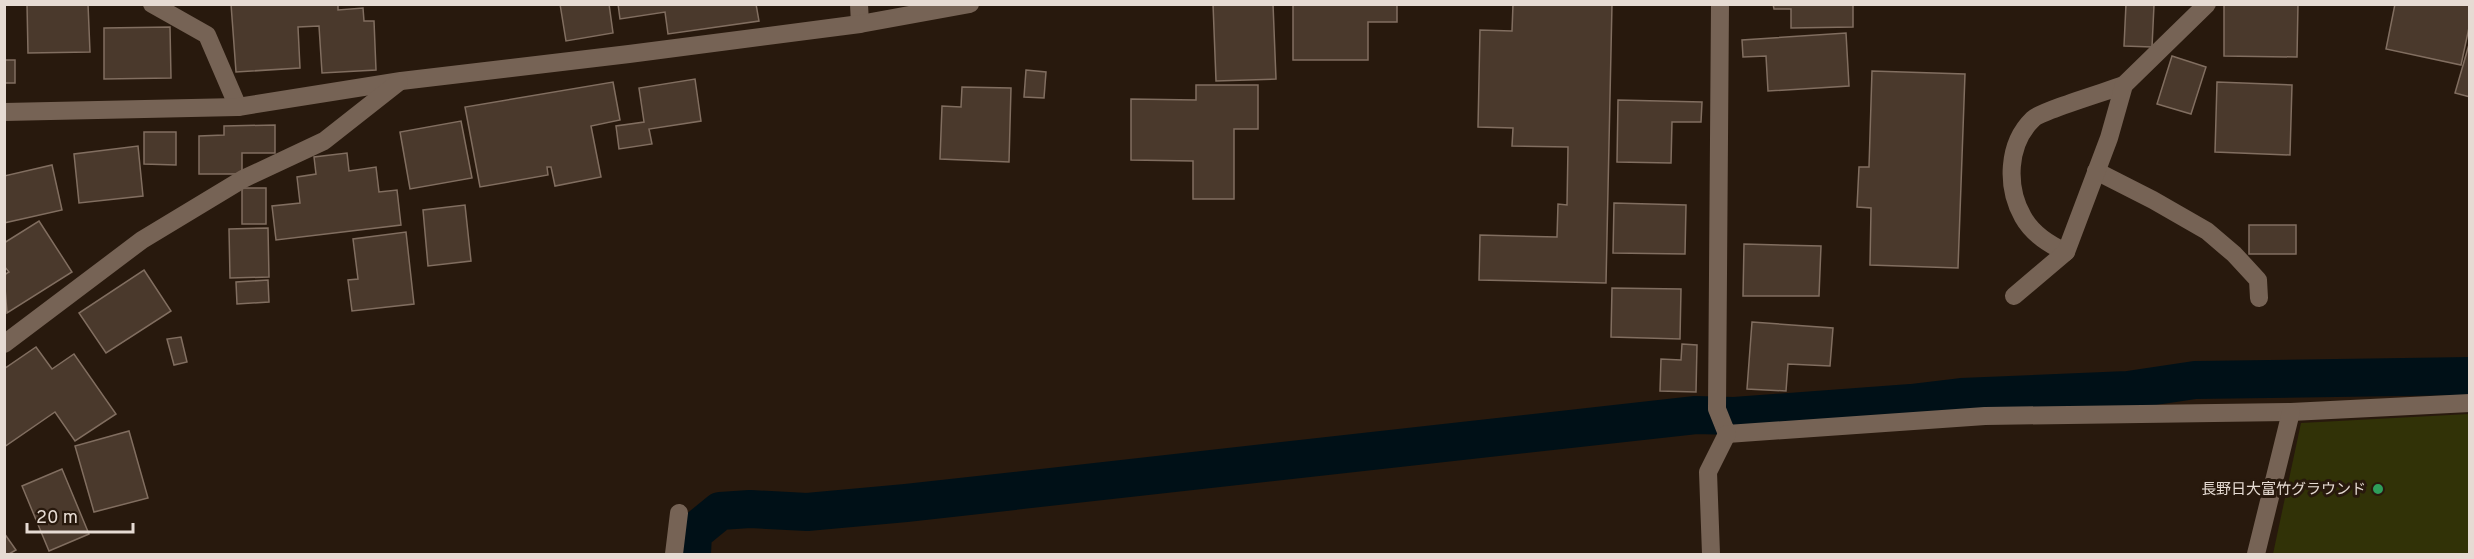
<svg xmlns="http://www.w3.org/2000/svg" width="2474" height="559" font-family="Overpass,'Noto Sans JP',sans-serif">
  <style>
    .green { fill: #313207 }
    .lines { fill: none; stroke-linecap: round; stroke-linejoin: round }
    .canal { stroke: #001017; stroke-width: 38 }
    .building { fill: #4a392c; stroke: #816e60; stroke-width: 1.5 }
    .minor { stroke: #766355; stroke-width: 18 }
    .leisure-dot { fill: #2e9e5b; stroke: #28190d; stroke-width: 2 }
    .labels { text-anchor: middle; stroke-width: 6; stroke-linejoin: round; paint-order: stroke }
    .poi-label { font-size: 15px; fill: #e6dbd3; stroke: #28190d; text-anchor: end }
  </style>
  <rect width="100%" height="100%" fill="#28190d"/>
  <polygon class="green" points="2469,414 2469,554 2273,554 2301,423"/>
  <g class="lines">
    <polyline class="canal" points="692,554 693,533 720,511 750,509 807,512 906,503 1696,415 1734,416 1911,403 1961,397 2128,390 2195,380 2470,376"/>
  </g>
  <g class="building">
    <polygon points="27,4 88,4 90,52 28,53"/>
    <polygon points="231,4 338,4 338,10 363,8 364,21 374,21 376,70 322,73 319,26 298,27 300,68 236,72"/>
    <polygon points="560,4 609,4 613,33 566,41"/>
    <polygon points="618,4 756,4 759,21 668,34 665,12 620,19"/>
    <polygon points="1213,4 1273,4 1276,79 1216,81"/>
    <polygon points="1293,4 1397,4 1397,22 1368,22 1368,60 1293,60"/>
    <polygon points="1513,4 1612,4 1606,283 1479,280 1480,235 1557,237 1558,204 1567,205 1568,147 1512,146 1513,128 1478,127 1480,30 1512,31"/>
    <polygon points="1773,4 1853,4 1853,27 1791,28 1791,9 1774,9"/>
    <polygon points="2126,4 2154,5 2152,47 2124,46"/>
    <polygon points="2224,4 2298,4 2297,57 2224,56"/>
    <polygon points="2395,4 2470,4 2470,23 2461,65 2386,49"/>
    <polygon points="170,27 171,78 104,79 104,28"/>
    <polygon points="1846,33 1849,86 1768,91 1766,56 1743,57 1742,40"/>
    <polygon points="2470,41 2470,97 2455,93"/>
    <polygon points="2172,56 2206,67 2191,114 2157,104"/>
    <rect x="4" y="60" width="11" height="23"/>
    <polygon points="1026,70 1046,72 1044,98 1024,97"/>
    <polygon points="1872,71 1965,74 1958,268 1870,265 1871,208 1857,207 1859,167 1869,167"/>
    <polygon points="695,79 701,121 649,129 652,144 619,149 616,126 644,122 639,88"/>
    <polygon points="613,82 620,120 591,126 601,177 555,186 551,167 547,167 548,175 480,187 465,107"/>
    <polygon points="2217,82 2292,85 2290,155 2215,152"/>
    <polygon points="1196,85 1258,85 1258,129 1234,129 1234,199 1193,199 1193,161 1131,160 1131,99 1196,100"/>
    <polygon points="962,87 1011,88 1009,162 940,159 942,106 961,107"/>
    <polygon points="1618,100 1702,102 1701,122 1672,122 1671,163 1617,162"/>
    <polygon points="461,121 472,178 410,189 400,132"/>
    <polygon points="275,125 275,153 242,153 242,174 199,174 199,136 224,135 224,126"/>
    <polygon points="144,132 176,132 176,165 144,164"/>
    <polygon points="138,146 143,196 79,203 74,154"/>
    <polygon points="347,153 349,171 376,167 379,192 397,190 401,225 276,240 272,206 300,203 297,177 316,174 314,157"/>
    <polygon points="52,165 62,210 4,223 4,176"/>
    <rect x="242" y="188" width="24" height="36"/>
    <polygon points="1614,203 1686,205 1685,254 1613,253"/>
    <polygon points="465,205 471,261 428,266 423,210"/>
    <polygon points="39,221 72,272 7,313 4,275 9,272 4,266 4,243"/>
    <rect x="2249" y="225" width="47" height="29"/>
    <polygon points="268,228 269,277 230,278 229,229"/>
    <polygon points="406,232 414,304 352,311 348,280 358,279 353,239"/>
    <polygon points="1744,244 1821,246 1819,296 1743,296"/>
    <polygon points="144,270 171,311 106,353 79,313"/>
    <polygon points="268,280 269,302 237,304 236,282"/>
    <polygon points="1612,288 1681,289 1680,339 1611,337"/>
    <polygon points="1752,322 1833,328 1830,366 1788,364 1786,391 1747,389"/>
    <polygon points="181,337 187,362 174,365 167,339"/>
    <polygon points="1682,344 1697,345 1696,392 1660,391 1661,359 1681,360"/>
    <polygon points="36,347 52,369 74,354 116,414 75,441 55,412 4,447 4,369"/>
    <polygon points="129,431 148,498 94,512 75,446"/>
    <polygon points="62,469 89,534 49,551 22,486"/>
    <polygon points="4,533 16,550 9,554 4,554"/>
  </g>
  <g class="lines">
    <g class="minor">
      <polyline points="152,4 207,35 238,107"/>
      <polyline points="859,4 860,24"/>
      <polyline points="1720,4 1717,409 1727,434 1985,416 2291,412 2470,403"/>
      <polyline points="4,112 238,107 401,81 629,54 860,24 970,4"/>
      <polyline points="2096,171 2153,200 2207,231 2234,254 2258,280 2259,298"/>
      <path d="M2066,252c-16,-7 -34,-19 -43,-35 -17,-30 -16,-73 10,-98 8,-8 75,-28 91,-34"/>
      <polyline points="2014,296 2066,252 2109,138 2124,85 2207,4"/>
      <polyline points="4,344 142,240 243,179 324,141 399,82"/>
      <polyline points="674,554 679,513"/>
      <polyline points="1711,554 1708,472 1727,434"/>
      <polyline points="2256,554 2291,412"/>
    </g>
  </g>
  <circle class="leisure-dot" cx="2378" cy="489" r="6"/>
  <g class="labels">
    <g class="poi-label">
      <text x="2366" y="494">長野日大富竹グラウンド</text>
    </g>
  </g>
  <rect width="2474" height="559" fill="none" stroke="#e6dbd3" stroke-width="12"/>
  <path d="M27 523v9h106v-9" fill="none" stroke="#e6dbd3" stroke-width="3"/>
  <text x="36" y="523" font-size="18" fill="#e6dbd3" stroke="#28190d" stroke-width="4.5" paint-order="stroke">20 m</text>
</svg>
